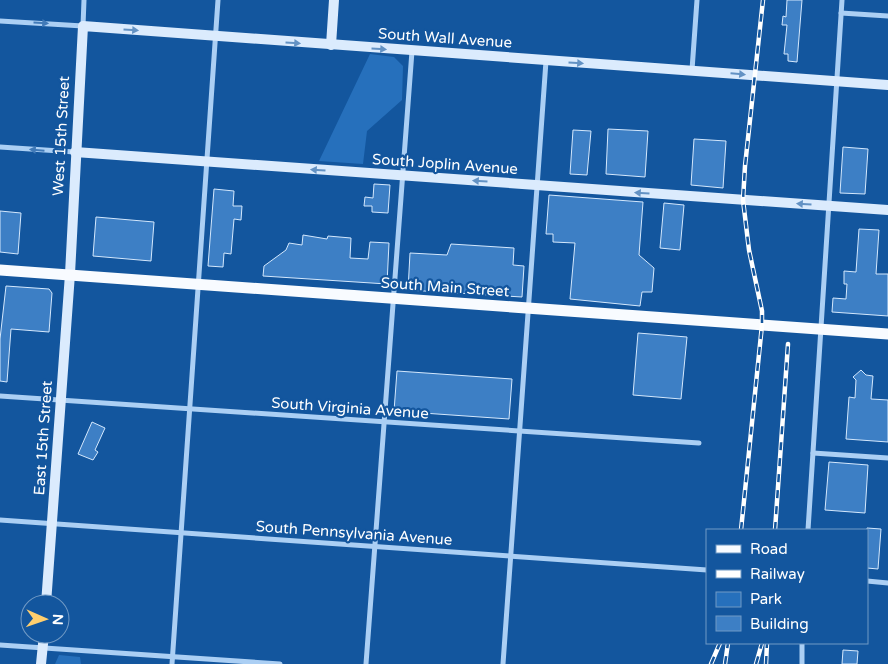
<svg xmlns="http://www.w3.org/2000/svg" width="888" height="664" font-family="'Varela Round',sans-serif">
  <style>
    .green { fill: #2670bc }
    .building { fill: #3d7fc5; stroke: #d4e8fd }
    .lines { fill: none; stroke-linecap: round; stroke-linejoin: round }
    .street { stroke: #abcff4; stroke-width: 5 }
    .secondary { stroke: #dbebfd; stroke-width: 10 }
    .primary { stroke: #f8fbff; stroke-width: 11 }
    .rail-casing { stroke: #fff; stroke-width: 4.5 }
    .rail { stroke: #13569e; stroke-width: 2.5; stroke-dasharray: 8; stroke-linecap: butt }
    .oneway { fill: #417ab8 }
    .oneway2 { fill: #6392c4 }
    .labels { text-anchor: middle; stroke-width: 4.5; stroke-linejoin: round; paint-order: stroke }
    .street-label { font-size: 15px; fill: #fff; stroke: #13569e }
  </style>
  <rect width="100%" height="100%" fill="#13569e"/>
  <g class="green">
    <polygon points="370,54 394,57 403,66 402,100 367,131 363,164 319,161"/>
    <polygon points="59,655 80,657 81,664 55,664"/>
  </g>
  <g class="building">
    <polygon points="787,0 802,0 797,62 788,61 788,54 784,54 787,25 782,25 783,16 786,17"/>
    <polygon points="608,129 648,131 645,177 606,174"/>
    <polygon points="573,130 591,131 587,175 570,174"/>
    <polygon points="694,139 726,141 723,188 691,185"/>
    <polygon points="843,147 868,149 865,194 840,193"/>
    <polygon points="374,184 390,185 388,213 372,212 372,206 364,206 365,197 373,198"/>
    <polygon points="214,189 234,191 233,206 242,206 241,220 234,219 231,254 224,253 223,267 208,266"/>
    <polygon points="549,195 643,202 639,255 654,268 652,292 642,292 640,306 570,299 575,243 553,242 553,234 546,234"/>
    <polygon points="664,203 684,205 680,250 660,248"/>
    <polygon points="0,211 21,213 18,254 0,252"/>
    <polygon points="96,217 154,222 151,261 93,256"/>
    <polygon points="859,229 879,230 876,274 888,274 888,316 832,312 833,298 846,299 847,284 844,284 844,271 856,272"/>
    <polygon points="303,235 327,239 328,236 351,238 350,258 368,259 370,242 389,243 387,284 263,276 264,266 286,250 289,243 302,245"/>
    <polygon points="451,244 514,248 513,265 524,266 522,297 408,290 410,253 447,255"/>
    <polygon points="6,286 49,289 52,293 49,332 11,329 7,382 0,381 0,339"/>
    <polygon points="638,333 687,337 681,399 633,395"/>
    <polygon points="861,370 866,375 873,376 871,399 888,400 888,442 846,439 849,397 855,398 856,380 853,377"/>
    <polygon points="397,371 512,379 509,419 394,411"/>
    <polygon points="92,422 105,428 95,450 98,452 93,460 78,454"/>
    <polygon points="829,462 868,465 865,513 825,510"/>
    <polygon points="867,528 881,529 878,569 867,568"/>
    <polygon points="843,650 858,651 857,664 842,664"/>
  </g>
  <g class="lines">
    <g class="street">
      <polyline points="841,13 888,16"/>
      <polyline points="0,21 83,26 84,0"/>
      <polyline points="692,70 697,0"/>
      <polyline points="0,147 75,152"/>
      <polyline points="0,396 699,443"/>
      <polyline points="813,453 888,458"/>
      <polyline points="0,520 707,570"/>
      <polyline points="808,530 842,0"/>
      <polyline points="867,581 888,583"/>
      <polyline points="0,645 280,664"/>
      <polyline points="172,664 218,0"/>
      <polyline points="366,664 412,51"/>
      <polyline points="503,664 546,61"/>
      <polyline points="802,664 802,643"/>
    </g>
    <g class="secondary">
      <polyline points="331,45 334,0"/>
      <polyline points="75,152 888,210"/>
      <polyline points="46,604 70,274 83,26 888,85"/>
      <polyline points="41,664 44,634"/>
    </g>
    <polyline class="primary" points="0,270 888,334"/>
    <defs>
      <g id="rail">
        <polyline points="741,530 762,325 762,311 749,250 743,200 745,166 763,0"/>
        <polyline points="775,530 788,344"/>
        <polyline points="711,664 720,643"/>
        <polyline points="725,664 728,643"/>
        <polyline points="756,664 762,643"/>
        <polyline points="766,664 767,643"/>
      </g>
    </defs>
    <use href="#rail" class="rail-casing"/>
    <use href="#rail" class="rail"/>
  </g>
  <defs><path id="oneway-solid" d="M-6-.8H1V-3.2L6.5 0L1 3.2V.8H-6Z" transform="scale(1.25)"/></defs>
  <g class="oneway">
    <use href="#oneway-solid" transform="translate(41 23) rotate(4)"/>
    <use href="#oneway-solid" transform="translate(37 150) rotate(-175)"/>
  </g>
  <g class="oneway2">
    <use href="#oneway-solid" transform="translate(131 30) rotate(4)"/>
    <use href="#oneway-solid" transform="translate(293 43) rotate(4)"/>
    <use href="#oneway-solid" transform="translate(379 49) rotate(4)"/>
    <use href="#oneway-solid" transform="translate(576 63) rotate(4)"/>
    <use href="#oneway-solid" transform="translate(738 74) rotate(5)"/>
    <use href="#oneway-solid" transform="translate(318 170) rotate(-176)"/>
    <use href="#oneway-solid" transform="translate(480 181) rotate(-176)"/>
    <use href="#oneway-solid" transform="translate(642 193) rotate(-176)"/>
    <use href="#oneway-solid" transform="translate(804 204) rotate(-176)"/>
  </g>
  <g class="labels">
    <g class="street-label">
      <text transform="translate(445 38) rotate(4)" y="5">South Wall Avenue</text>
      <text transform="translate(61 136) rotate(-87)" y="5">West 15th Street</text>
      <text transform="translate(445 164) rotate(4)" y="5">South Joplin Avenue</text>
      <text transform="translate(445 287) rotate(4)" y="5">South Main Street</text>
      <text transform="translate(350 408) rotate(4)" y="5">South Virginia Avenue</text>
      <text transform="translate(43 438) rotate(-86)" y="5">East 15th Street</text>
      <text transform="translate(354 533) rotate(4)" y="5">South Pennsylvania Avenue</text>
    </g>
  </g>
  <rect x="706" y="529" width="162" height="115" fill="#13569e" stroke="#719ac5"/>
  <rect x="716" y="545" width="25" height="8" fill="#f8fbff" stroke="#719ac5"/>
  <text x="750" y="554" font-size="15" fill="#ffffff">Road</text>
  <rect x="716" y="570" width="25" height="8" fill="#ffffff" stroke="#719ac5"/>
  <text x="750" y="579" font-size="15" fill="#ffffff">Railway</text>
  <rect x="716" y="592" width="25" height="15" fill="#2670bc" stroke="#719ac5"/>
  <text x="750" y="604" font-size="15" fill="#ffffff">Park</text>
  <rect x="716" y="616" width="25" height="15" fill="#3d7fc5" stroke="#719ac5"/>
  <text x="750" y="629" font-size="15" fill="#ffffff">Building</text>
  <g transform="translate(45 619) rotate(92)"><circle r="24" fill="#13569e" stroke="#719ac5"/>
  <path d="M0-4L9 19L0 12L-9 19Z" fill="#ffcf6e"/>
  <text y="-8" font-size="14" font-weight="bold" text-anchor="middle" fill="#ffffff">N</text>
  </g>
</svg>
